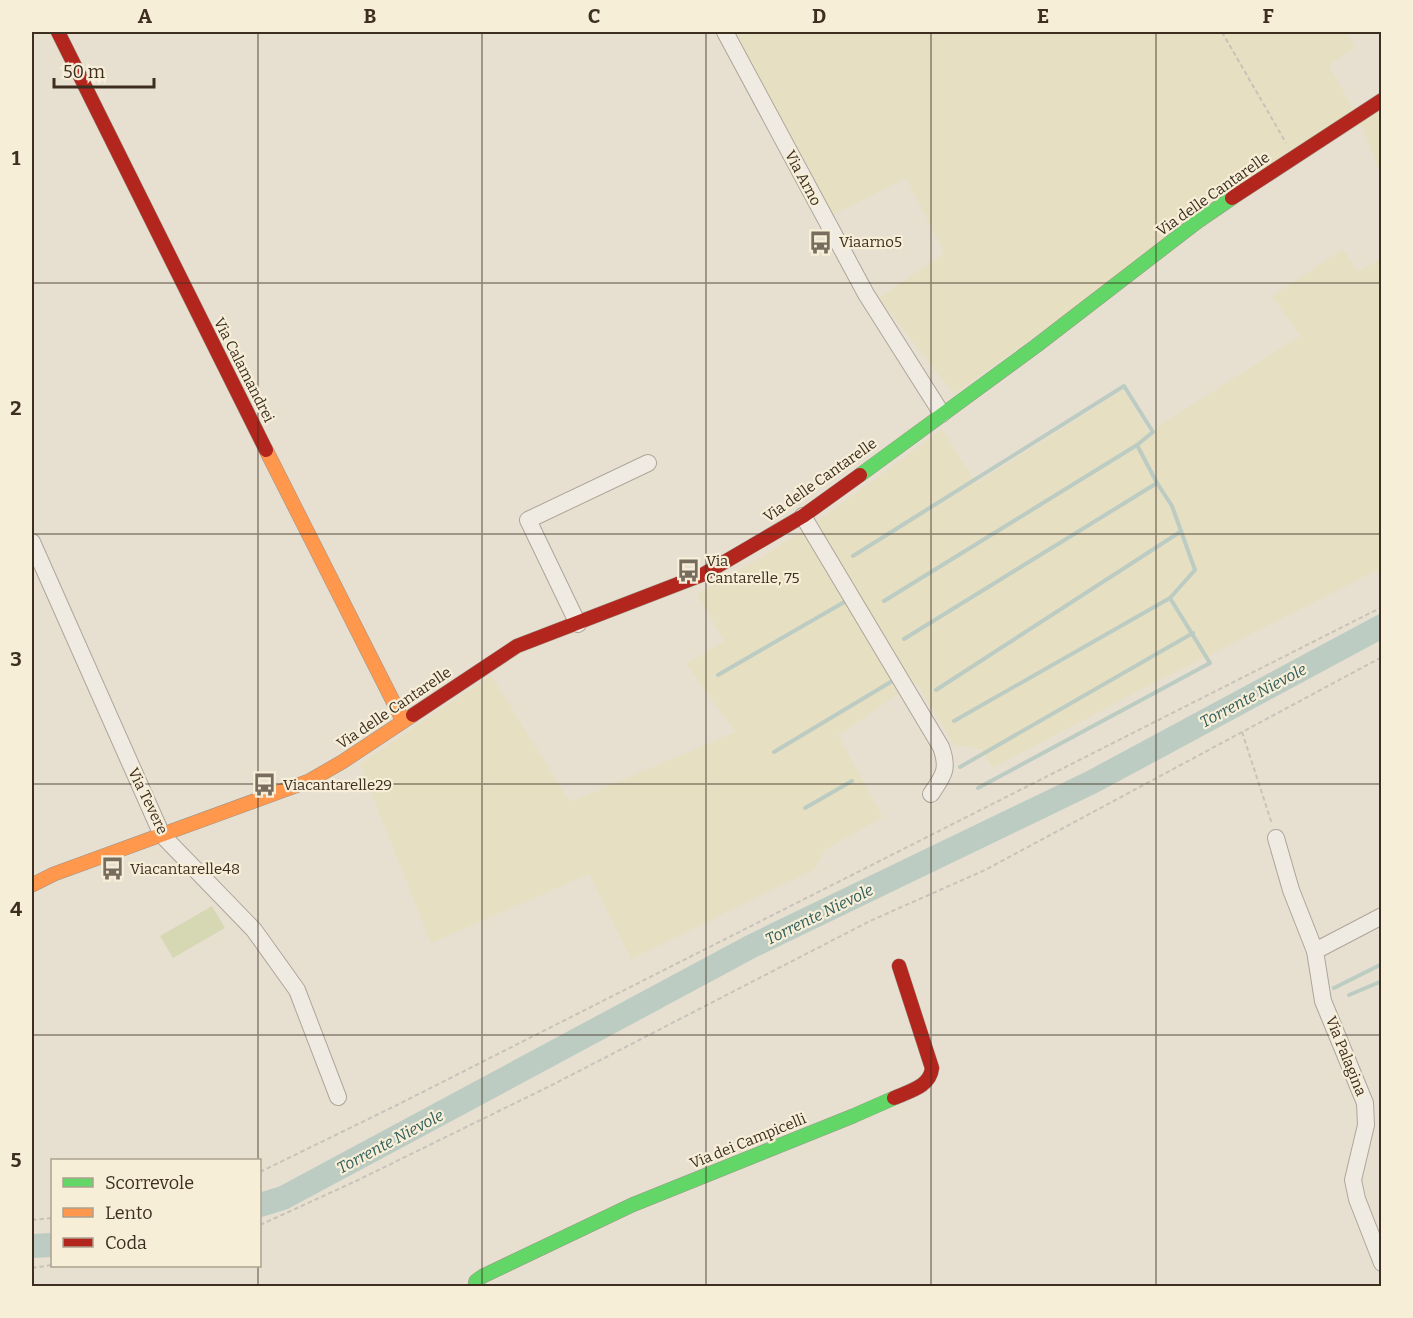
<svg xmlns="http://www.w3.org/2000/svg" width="1413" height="1318" font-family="Bitter,serif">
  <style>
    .farmland { fill: #e6dfc2 }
    .green { fill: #d6d7b3 }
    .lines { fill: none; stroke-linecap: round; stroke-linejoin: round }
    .stream { stroke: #bcccc2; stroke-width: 4 }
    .river { stroke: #bcccc2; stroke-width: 24 }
    .street-casing { stroke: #ada599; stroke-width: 18 }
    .fast-casing { stroke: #9c958a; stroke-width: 15 }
    .slow-casing { stroke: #9c958a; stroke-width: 15 }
    .jam-casing { stroke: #9c958a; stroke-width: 15 }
    .path { stroke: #c8c2b9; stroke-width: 2; stroke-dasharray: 4.5 3; stroke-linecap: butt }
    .street { stroke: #efebe3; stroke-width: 16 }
    .fast { stroke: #63d668; stroke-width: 14 }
    .slow { stroke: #ff974d; stroke-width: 14 }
    .jam { stroke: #b3261e; stroke-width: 14 }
    .grid { fill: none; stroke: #3d2e20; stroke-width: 1.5; stroke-opacity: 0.55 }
    .labels { text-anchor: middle; stroke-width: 4.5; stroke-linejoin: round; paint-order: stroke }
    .street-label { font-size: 15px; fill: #3d2e20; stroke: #f7eed8 }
    .poi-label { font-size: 15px; fill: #3d2e20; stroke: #f7eed8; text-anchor: start }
    .water-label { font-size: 16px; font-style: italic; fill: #2f5d5a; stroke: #f7eed8 }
    .neatline { fill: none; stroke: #3d2e20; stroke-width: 2 }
    .grid-label { font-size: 20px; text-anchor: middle; font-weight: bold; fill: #3d2e20 }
  </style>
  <rect width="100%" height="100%" fill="#e7e0d1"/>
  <g class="farmland">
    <polygon points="734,32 1347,32 1355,48 1329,65 1353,109 954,394 879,298 944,253 906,178 831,216"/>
    <polygon points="1381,110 1381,174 1360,123"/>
    <polygon points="1343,249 1358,272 1381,258 1381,568 1137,692 993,768 981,749 954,745 916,682 838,735 883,817 825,850 815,869 631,959 589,874 431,943 360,764 491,675 570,802 735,732 686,664 724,641 697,594 760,558 819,520 942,429 976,483 1123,390 1149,432 1300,336 1272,296"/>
  </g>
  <polygon class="green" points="212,906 225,928 173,958 160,936"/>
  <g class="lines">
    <g class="stream">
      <polyline points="853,556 1124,386 1153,432 1137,445 1157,483 1172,506 1195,570 1170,598 1210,663 978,788"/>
      <polyline points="884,601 1137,445"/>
      <polyline points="904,639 1157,483"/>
      <polyline points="718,675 846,601"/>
      <polyline points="936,690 1180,532"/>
      <polyline points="954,721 1170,598"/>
      <polyline points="774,752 894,680"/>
      <polyline points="960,767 1193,633"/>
      <polyline points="805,808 852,781"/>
      <polyline points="1334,988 1382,964"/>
      <polyline points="1349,995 1382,981"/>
    </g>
    <g class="river">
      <polyline points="260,1205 283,1198 752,946 1092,782 1382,626"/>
      <polyline points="32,1246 52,1245"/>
    </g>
    <defs>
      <g id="street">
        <polyline points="725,32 866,294 942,414"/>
        <path d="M803,516l138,231c8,22 3,28 -10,47"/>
        <polyline points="32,542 162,835 254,930 297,990 338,1097"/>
        <polyline points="578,624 528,520 648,463"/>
        <polyline points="1276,838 1291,890 1315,951 1323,1001 1365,1103 1366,1125 1353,1180 1357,1199 1382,1263"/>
        <polyline points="1315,951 1382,916"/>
      </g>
      <g id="fast">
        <polyline points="860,475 1036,346 1197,222 1232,198"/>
        <polyline points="475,1286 476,1281 483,1276 632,1205 853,1116 894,1098"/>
      </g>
      <g id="slow">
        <polyline points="266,450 403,721"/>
        <polyline points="32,885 54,874 309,781 342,762 413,715"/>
      </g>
      <g id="jam">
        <polyline points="58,32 266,450"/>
        <polyline points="1232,198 1382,100"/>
        <polyline points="413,715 517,646 704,574 803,516 860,475"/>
        <path d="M894,1098c15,-7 36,-11 38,-30l-33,-102"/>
      </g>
    </defs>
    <use href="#street" class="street-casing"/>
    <use href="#fast" class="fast-casing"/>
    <use href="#slow" class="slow-casing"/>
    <use href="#jam" class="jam-casing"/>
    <g class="path">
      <polyline points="1222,32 1286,143"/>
      <polyline points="1242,732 1272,824"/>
      <polyline points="260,1172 397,1105 1382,607"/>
      <polyline points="32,1220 52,1218"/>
      <polyline points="260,1225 356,1181 550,1086 870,921 985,870 1382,657"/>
      <polyline points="32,1268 52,1265"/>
    </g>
    <use href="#street" class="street"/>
    <use href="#fast" class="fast"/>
    <use href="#slow" class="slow"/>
    <use href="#jam" class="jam"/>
  </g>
  <path class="grid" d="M258,32v1128M482,32v1254M706,32v1254M931,32v1254M1156,32v1254M32,283h1350M32,534h1350M32,784h1350M32,1035h1350M258,1266v20"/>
  <defs>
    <symbol id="bus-bare" viewBox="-9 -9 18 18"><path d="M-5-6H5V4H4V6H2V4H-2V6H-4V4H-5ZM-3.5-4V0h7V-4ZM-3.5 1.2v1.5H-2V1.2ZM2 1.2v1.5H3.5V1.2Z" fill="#786c5e" stroke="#f7eed8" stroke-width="2.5" paint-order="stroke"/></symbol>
  </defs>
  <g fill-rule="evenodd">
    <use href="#bus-bare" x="804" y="226" width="33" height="33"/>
    <use href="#bus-bare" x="672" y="554" width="33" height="33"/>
    <use href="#bus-bare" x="248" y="768" width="33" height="33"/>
    <use href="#bus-bare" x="96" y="852" width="33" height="33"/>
  </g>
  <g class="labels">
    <g class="street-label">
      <text transform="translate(803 178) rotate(62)" y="5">Via Arno</text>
      <text transform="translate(1213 194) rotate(-35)" y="5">Via delle Cantarelle</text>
      <text transform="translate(244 370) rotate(63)" y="5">Via Calamandrei</text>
      <text transform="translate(820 480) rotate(-35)" y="5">Via delle Cantarelle</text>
      <text transform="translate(394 708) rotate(-34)" y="5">Via delle Cantarelle</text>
      <text transform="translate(148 801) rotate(64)" y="5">Via Tevere</text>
      <text transform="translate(1346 1056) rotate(68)" y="5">Via Palagina</text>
      <text transform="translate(748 1141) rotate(-22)" y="5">Via dei Campicelli</text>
    </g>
    <g class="poi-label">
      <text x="839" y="247">Viaarno5</text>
      <text x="706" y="566">Via<tspan x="706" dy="17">Cantarelle, 75</tspan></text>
      <text x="283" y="790">Viacantarelle29</text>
      <text x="130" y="874">Viacantarelle48</text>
    </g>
    <g class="water-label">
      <text transform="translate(1253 695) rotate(-28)" y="6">Torrente Nievole</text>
      <text transform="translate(819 914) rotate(-26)" y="6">Torrente Nievole</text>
      <text transform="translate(390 1141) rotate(-28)" y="6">Torrente Nievole</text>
    </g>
  </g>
  <rect width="1413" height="1318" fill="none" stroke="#f7eed8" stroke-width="66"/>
  <rect x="51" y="1159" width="210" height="108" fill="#f7eed8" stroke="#ada18e" stroke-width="1.5"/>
  <rect x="63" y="1178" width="30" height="9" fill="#63d668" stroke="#ada18e" stroke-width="1.5"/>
  <text x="105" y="1189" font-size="18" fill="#3d2e20">Scorrevole</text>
  <rect x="63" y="1208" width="30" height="9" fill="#ff974d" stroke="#ada18e" stroke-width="1.5"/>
  <text x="105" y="1219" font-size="18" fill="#3d2e20">Lento</text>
  <rect x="63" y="1238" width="30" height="9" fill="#b3261e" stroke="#ada18e" stroke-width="1.5"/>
  <text x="105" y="1249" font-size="18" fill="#3d2e20">Coda</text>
  <path d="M54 78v9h100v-9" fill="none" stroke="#3d2e20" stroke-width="3"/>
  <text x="63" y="78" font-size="18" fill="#3d2e20" stroke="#f7eed8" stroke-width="4.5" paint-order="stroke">50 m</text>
  <rect x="33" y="33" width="1347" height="1252" class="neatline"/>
  <g class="grid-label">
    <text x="145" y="23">A</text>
    <text x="370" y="23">B</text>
    <text x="594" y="23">C</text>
    <text x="819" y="23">D</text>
    <text x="1043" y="23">E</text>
    <text x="1268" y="23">F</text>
    <text x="16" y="165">1</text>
    <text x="16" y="415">2</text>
    <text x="16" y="666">3</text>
    <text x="16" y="916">4</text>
    <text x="16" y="1167">5</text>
  </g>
</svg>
